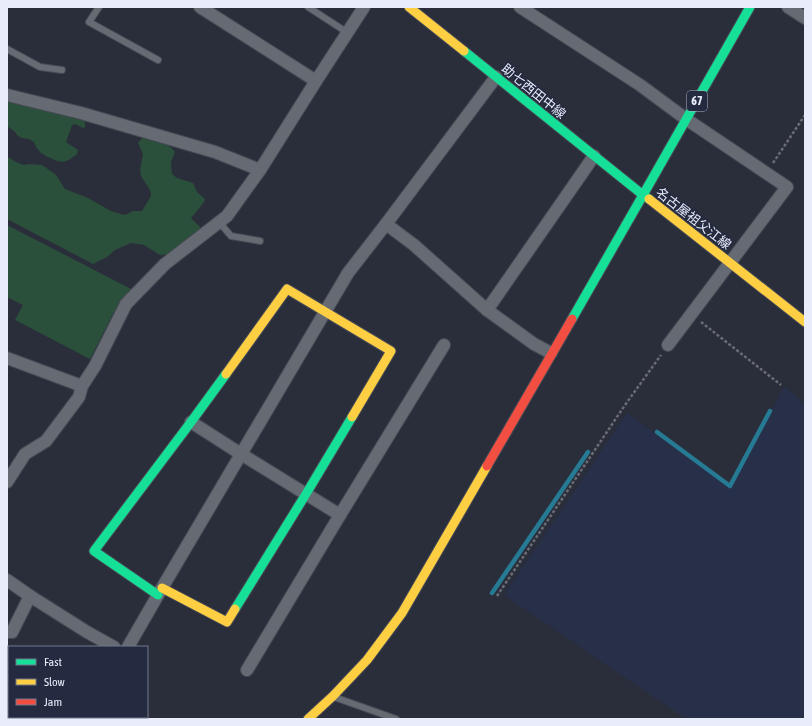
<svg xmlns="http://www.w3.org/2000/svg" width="812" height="726" font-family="'Asap Condensed','Noto Sans JP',sans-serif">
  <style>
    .built { fill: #272f49 }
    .green { fill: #2a4f3a }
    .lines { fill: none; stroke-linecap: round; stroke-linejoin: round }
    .stream { stroke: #267a93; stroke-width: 4.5 }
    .lane-casing { stroke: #464a55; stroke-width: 8 }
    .street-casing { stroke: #464a55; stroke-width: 14 }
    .fast-casing { stroke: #464a55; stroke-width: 11 }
    .slow-casing { stroke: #464a55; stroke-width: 11 }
    .jam-casing { stroke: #464a55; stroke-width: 11 }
    .path { stroke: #696c75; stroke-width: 2.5; stroke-dasharray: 3 2; stroke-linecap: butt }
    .lane { stroke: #666a72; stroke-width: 6 }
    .street { stroke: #666a72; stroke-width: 12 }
    .fast { stroke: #16e098; stroke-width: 9 }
    .slow { stroke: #ffcf43; stroke-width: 9 }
    .jam { stroke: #f24e42; stroke-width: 9 }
    .labels { text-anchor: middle; stroke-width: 3; stroke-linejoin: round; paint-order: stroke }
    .shield { fill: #242a40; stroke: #adb2c3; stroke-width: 1 }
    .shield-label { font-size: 12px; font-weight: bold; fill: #e8ecfb }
    .street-label { font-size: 13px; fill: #e8ecfb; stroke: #242a40 }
  </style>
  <rect width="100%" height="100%" fill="#2a2e3a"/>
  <polygon class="built" points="784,386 805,405 805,719 686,719 504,595 627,413 730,488"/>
  <g class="green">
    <polygon points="7,101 84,120 85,123 85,127 83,128 75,124 72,125 66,142 78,150 77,154 69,160 63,162 57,161 48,157 41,153 36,147 34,142 29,139 22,138 18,136 14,131 7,126"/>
    <path d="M142,138c11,2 27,4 33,14l-4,10 1,12 5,4 16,5 4,9 8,7 -1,3 -13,16 9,9v3l-31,24 -9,1 -16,-10 -13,-2 -16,7 -8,7 -14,7 -86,-45v-62l3,1 6,4 8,3 5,-1 13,1 14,10 9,14 23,9 23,13 14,4 8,-4h9l9,-15 -1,-6 -9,-14 -1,-6 3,-16 -5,-11z"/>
    <polygon points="7,225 135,291 116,313 114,312 90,359 15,320 23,305 7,297"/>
  </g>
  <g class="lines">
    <g class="stream">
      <polyline points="657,432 730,486 770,411"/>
      <polyline points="492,593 588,452"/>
    </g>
    <defs>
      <g id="lane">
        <polyline points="99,7 89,22 158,60"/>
        <polyline points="308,7 348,33"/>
        <polyline points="7,49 40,67 62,70"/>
        <polyline points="219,222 231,236 260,241"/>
        <polyline points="334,697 396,719"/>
      </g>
      <g id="street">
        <polyline points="200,7 316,81 364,7"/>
        <polyline points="520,7 640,85 686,119 787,187 668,345"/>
        <polyline points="788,7 805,18"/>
        <polyline points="7,95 81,113 215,152 260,170 316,81"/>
        <polyline points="386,224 414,245 487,310 534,344 551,353"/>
        <polyline points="487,310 594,156"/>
        <polyline points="7,358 82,386"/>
        <polyline points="191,422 241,454 340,515"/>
        <polyline points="7,482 25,454 46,441 79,397 82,386 95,366 126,304 165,264 227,216 260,170"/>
        <polyline points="7,580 30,596 12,632 7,632"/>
        <polyline points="30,596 87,632 114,647"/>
        <polyline points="128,647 162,588 348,273 386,224 496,77"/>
        <polyline points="247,670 340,515 444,345"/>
        <polyline points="7,707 9,707"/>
        <polyline points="101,719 102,717"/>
      </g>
      <g id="fast">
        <polyline points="464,51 643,195 572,319"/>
        <polyline points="649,199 643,195 750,7"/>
        <polyline points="158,595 94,551 191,422 226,374"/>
        <polyline points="235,609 306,494 352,417"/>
      </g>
      <g id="slow">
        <polyline points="409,7 464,51"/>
        <polyline points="649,199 805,322"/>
        <polyline points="226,374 287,289 391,351 352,417"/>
        <polyline points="162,588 227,622 235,609"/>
        <polyline points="308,719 333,696 367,660 402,613 487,466"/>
      </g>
      <polyline id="jam" points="487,466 572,319"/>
    </defs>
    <use href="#lane" class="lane-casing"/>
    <use href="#street" class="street-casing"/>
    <use href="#fast" class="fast-casing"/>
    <use href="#slow" class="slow-casing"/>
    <use href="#jam" class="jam-casing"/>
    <g class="path">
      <polyline points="773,163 805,115"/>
      <polyline points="701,322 781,385"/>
      <polyline points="497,596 625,405 661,355"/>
    </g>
    <use href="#lane" class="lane"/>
    <use href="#street" class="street"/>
    <use href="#fast" class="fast"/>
    <use href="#slow" class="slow"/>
    <use href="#jam" class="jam"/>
  </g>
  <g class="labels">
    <rect class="shield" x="687" y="91" width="20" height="20" rx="3"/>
    <g class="shield-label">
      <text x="697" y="105">67</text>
    </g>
    <g class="street-label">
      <text transform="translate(534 91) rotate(39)" y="5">助七西田中線</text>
      <text transform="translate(694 218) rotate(38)" y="5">名古屋祖父江線</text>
    </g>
  </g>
  <rect width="812" height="726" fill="none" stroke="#e8ecfb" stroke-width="16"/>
  <rect x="8" y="646" width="140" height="72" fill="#242a40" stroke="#72788b"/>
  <rect x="16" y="659" width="20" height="6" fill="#16e098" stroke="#72788b"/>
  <text x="44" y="666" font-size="12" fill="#e8ecfb">Fast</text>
  <rect x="16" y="679" width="20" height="6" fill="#ffcf43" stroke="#72788b"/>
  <text x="44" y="686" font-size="12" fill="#e8ecfb">Slow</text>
  <rect x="16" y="699" width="20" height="6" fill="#f24e42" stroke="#72788b"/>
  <text x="44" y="706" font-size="12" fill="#e8ecfb">Jam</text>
</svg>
